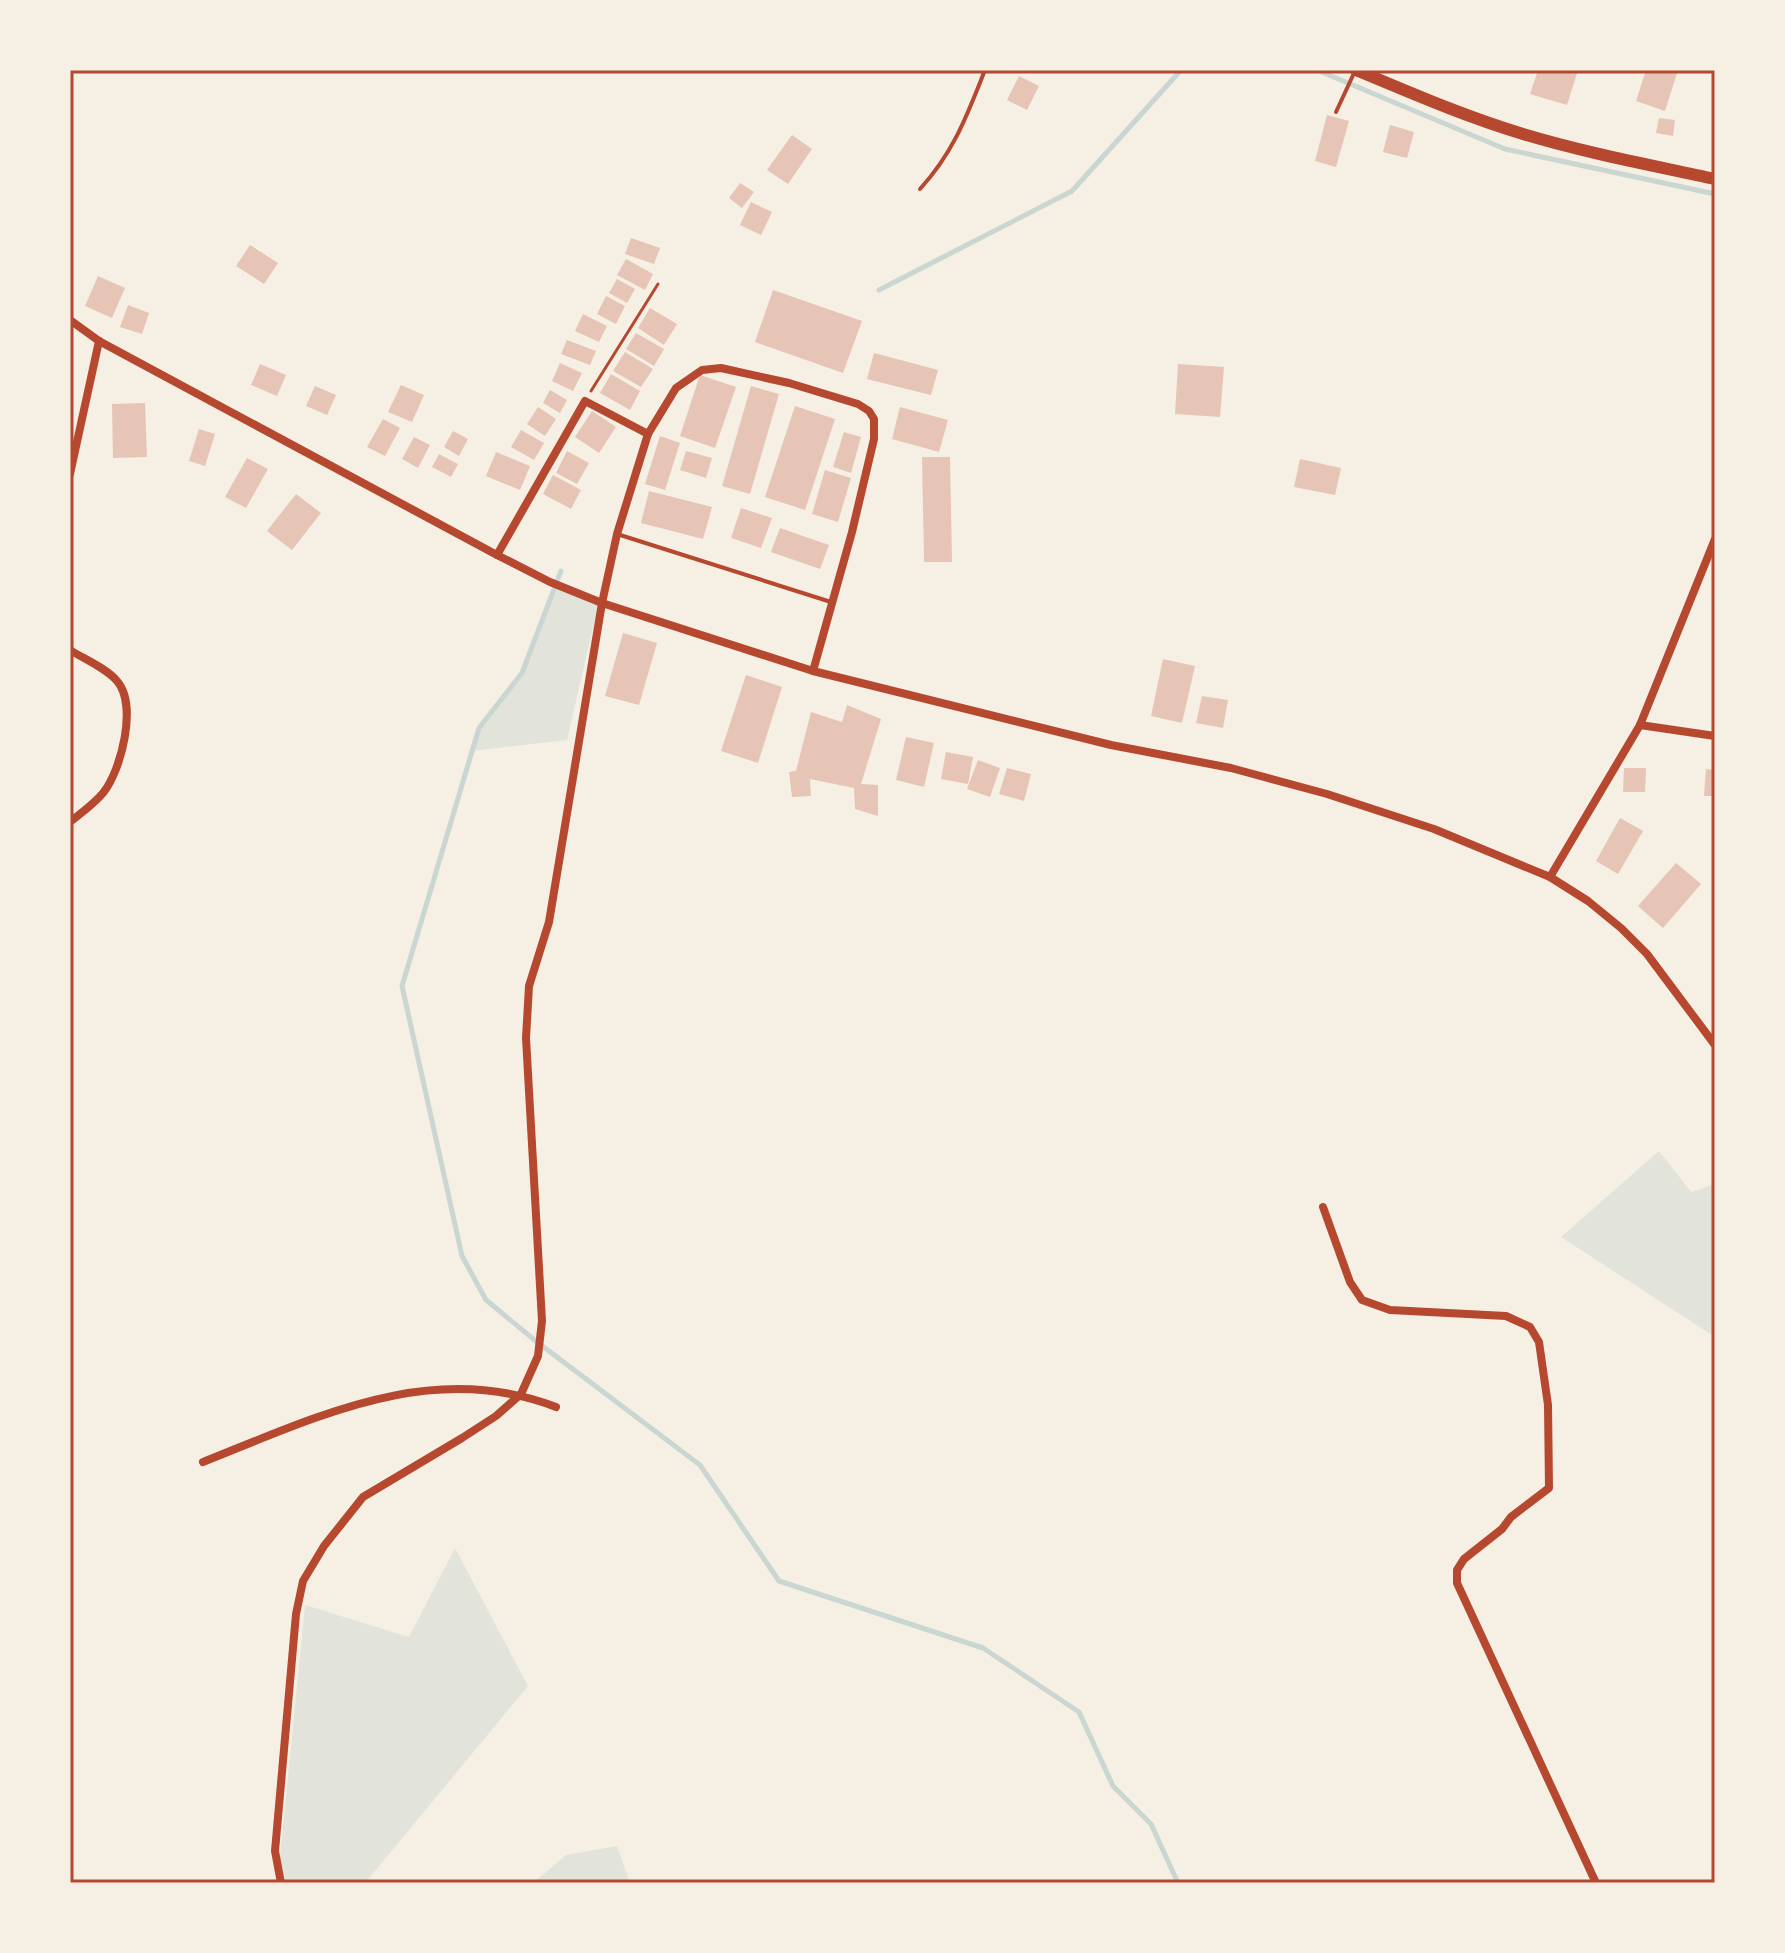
<svg xmlns="http://www.w3.org/2000/svg" width="1785" height="1953" font-family="Ubuntu,sans-serif">
  <style>
    .green { fill: #e2e4dc }
    .lines { fill: none; stroke-linecap: round; stroke-linejoin: round }
    .stream { stroke: #c9d6d2; stroke-width: 5 }
    .building { fill: #e6c5b7 }
    .path { stroke: #b5482f; stroke-width: 3 }
    .service { stroke: #b5482f; stroke-width: 4 }
    .minor { stroke: #b5482f; stroke-width: 8 }
    .trunk { stroke: #b5482f; stroke-width: 12 }
    .neatline { fill: none; stroke: #b5482f; stroke-width: 3 }
  </style>
  <rect width="100%" height="100%" fill="#f6efe4"/>
  <g class="green">
    <polygon points="556,586 599,601 567,740 472,751 479,728 522,673"/>
    <polygon points="1659,1151 1691,1192 1715,1184 1715,1337 1561,1237"/>
    <polygon points="455,1548 528,1686 365,1883 286,1883 280,1857 305,1605 409,1637"/>
    <polygon points="617,1846 630,1883 533,1883 566,1855"/>
  </g>
  <g class="lines">
    <g class="stream">
      <polyline points="1317,70 1505,149 1715,194"/>
      <polyline points="879,290 1072,191 1181,70"/>
      <polyline points="561,571 522,673 479,728 402,986 462,1256 486,1300 537,1342 700,1465 779,1581 983,1648 1079,1712 1113,1786 1151,1824 1178,1883"/>
    </g>
  </g>
  <g class="building">
    <polygon points="1538,70 1578,70 1567,105 1530,94"/>
    <polygon points="1646,70 1678,70 1665,111 1636,101"/>
    <polygon points="1019,76 1039,86 1027,110 1007,100"/>
    <polygon points="1327,115 1349,121 1336,167 1315,161"/>
    <polygon points="1659,118 1675,120 1673,136 1656,133"/>
    <polygon points="1390,125 1414,132 1407,158 1383,152"/>
    <polygon points="792,135 812,149 788,184 767,170"/>
    <polygon points="740,183 754,192 742,208 729,198"/>
    <polygon points="751,202 772,212 761,235 740,225"/>
    <polygon points="631,238 660,248 654,264 625,254"/>
    <polygon points="250,245 278,263 264,284 236,266"/>
    <polygon points="626,259 653,274 645,290 617,275"/>
    <polygon points="98,276 125,288 112,318 85,306"/>
    <polygon points="617,279 635,289 627,303 609,293"/>
    <polygon points="773,290 862,321 843,373 755,342"/>
    <polygon points="606,296 625,306 616,324 597,314"/>
    <polygon points="128,305 149,313 142,334 120,327"/>
    <polygon points="650,308 677,324 664,345 638,328"/>
    <polygon points="583,314 607,326 599,342 575,331"/>
    <polygon points="636,333 664,349 654,366 626,349"/>
    <polygon points="567,340 596,351 590,365 561,354"/>
    <polygon points="625,352 653,369 641,387 613,371"/>
    <polygon points="874,353 938,370 931,395 867,379"/>
    <polygon points="560,363 582,373 573,391 552,381"/>
    <polygon points="260,364 286,375 277,396 251,385"/>
    <polygon points="1178,364 1224,367 1220,417 1175,414"/>
    <polygon points="611,374 640,391 630,410 600,393"/>
    <polygon points="700,375 736,387 715,448 680,436"/>
    <polygon points="401,385 424,395 412,422 388,412"/>
    <polygon points="315,386 336,395 327,415 306,406"/>
    <polygon points="751,386 779,394 750,494 722,486"/>
    <polygon points="550,390 567,400 560,413 543,403"/>
    <polygon points="145,403 147,457 113,458 112,404"/>
    <polygon points="795,406 835,419 805,510 765,497"/>
    <polygon points="538,407 556,419 545,436 527,424"/>
    <polygon points="900,407 948,420 939,452 892,439"/>
    <polygon points="592,411 616,427 599,453 575,437"/>
    <polygon points="383,419 400,428 385,456 367,447"/>
    <polygon points="199,429 215,434 205,466 189,461"/>
    <polygon points="521,430 544,443 534,460 511,447"/>
    <polygon points="453,431 468,439 459,456 444,447"/>
    <polygon points="844,432 861,437 851,473 833,467"/>
    <polygon points="660,436 680,443 665,490 645,484"/>
    <polygon points="414,437 430,445 418,468 402,459"/>
    <polygon points="567,451 589,463 577,484 556,473"/>
    <polygon points="686,451 712,458 706,478 680,470"/>
    <polygon points="496,452 530,466 520,490 486,476"/>
    <polygon points="439,454 458,464 451,477 432,467"/>
    <polygon points="922,457 950,457 952,562 924,562"/>
    <polygon points="247,458 268,469 246,508 225,497"/>
    <polygon points="1300,459 1341,468 1335,495 1294,487"/>
    <polygon points="825,470 851,478 838,522 812,514"/>
    <polygon points="553,475 581,490 571,509 543,494"/>
    <polygon points="649,491 712,507 703,539 641,523"/>
    <polygon points="296,494 321,513 292,550 267,531"/>
    <polygon points="741,508 772,518 761,548 731,538"/>
    <polygon points="780,528 829,545 820,569 771,552"/>
    <polygon points="623,633 657,643 639,705 605,696"/>
    <polygon points="1163,659 1195,666 1182,723 1151,716"/>
    <polygon points="746,675 782,687 758,763 721,751"/>
    <polygon points="1202,696 1228,700 1223,728 1196,723"/>
    <polygon points="847,705 881,719 861,784 878,785 878,816 855,809 854,788 810,779 811,796 792,797 789,772 796,771 811,712 842,722"/>
    <polygon points="906,737 934,743 924,787 896,780"/>
    <polygon points="946,752 973,757 968,784 941,779"/>
    <polygon points="978,760 1000,768 990,797 967,789"/>
    <polygon points="1007,768 1031,774 1024,801 999,794"/>
    <polygon points="1624,768 1646,768 1645,792 1623,792"/>
    <polygon points="1706,769 1715,770 1715,796 1704,796"/>
    <polygon points="1620,818 1643,831 1618,874 1596,861"/>
    <polygon points="1676,863 1701,884 1663,928 1638,906"/>
  </g>
  <g class="lines">
    <polyline class="path" points="591,391 658,284"/>
    <g class="service">
      <polyline points="1336,112 1355,71"/>
      <path d="M920,189c34,-37 47,-74 65,-119"/>
      <polyline points="617,534 831,602"/>
    </g>
    <g class="minor">
      <polyline points="70,320 99,341 497,555 550,582 602,603 813,671 1111,745 1231,768 1327,794 1434,829 1550,877 1588,901 1621,928 1647,954 1715,1045"/>
      <polyline points="70,474 99,341"/>
      <polyline points="497,555 585,401 648,434"/>
      <path d="M70,650c14,9 36,18 47,31 21,24 4,90 -14,112 -9,11 -22,20 -33,29"/>
      <polyline points="1640,725 1715,736"/>
      <polyline points="1550,877 1640,725 1715,539"/>
      <polyline points="1323,1207 1350,1282 1362,1300 1390,1310 1506,1316 1530,1327 1539,1342 1548,1405 1549,1488 1511,1517 1502,1529 1464,1559 1457,1570 1457,1583 1596,1883"/>
      <path d="M203,1462c114,-45 229,-103 353,-55"/>
      <polyline points="281,1883 275,1851 296,1614 303,1581 324,1546 363,1497 462,1438 496,1416 521,1394 538,1356 542,1321 526,1038 529,986 549,922 602,603 617,534 648,434 676,388 702,370 721,368 789,383 858,404 869,411 874,419 874,439 852,532 813,671"/>
    </g>
    <path class="trunk" d="M1356,70c55,23 110,47 167,64 63,19 128,31 192,45"/>
  </g>
  <rect width="1785" height="1953" fill="none" stroke="#f6efe4" stroke-width="144"/>
  <rect x="72" y="72" width="1641" height="1809" class="neatline"/>
</svg>
